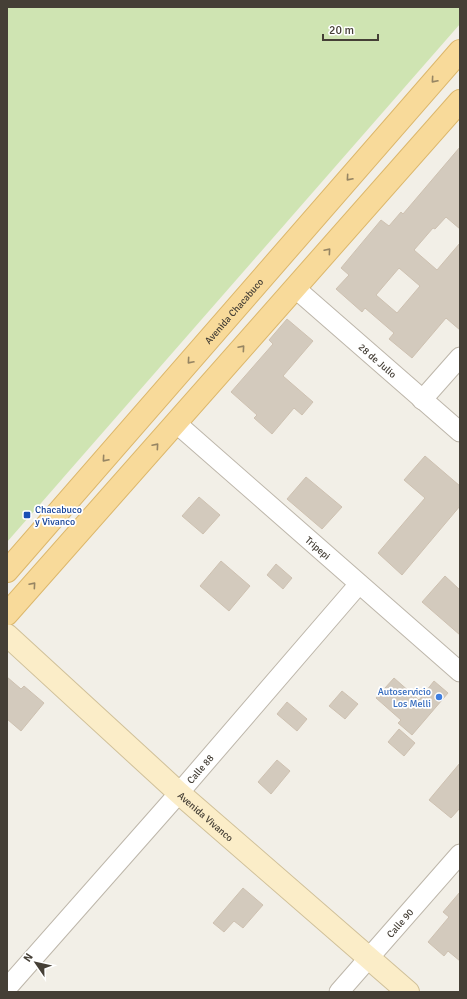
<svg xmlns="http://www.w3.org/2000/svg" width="467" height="999" font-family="Signika,sans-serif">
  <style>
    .green { fill: #cfe4b2 }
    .building { fill: #d3cabd; stroke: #cec1b1; fill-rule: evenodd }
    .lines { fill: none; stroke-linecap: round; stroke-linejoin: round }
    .minor-casing { stroke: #bdb6aa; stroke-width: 21 }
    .secondary-casing { stroke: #d0c099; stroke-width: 24 }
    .primary-casing { stroke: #dcb76b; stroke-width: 24 }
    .minor { stroke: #fff; stroke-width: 19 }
    .secondary { stroke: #fbedc8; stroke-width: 22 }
    .primary { stroke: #f8da9a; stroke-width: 22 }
    .oneway { stroke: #968563 }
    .transit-dot { fill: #1a4fb4; stroke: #fff; stroke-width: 1.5 }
    .shop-dot { fill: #3f7fe0; stroke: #fff; stroke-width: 1.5 }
    .labels { text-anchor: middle; stroke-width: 3.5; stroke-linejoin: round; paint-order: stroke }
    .street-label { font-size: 10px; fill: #453f36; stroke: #fff }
    .transit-label { font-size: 10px; fill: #164399; stroke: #fff; text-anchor: start }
    .shop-label { font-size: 10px; fill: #366cbe; stroke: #fff; text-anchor: end }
  </style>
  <rect width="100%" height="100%" fill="#f2efe7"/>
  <polygon class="green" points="7,7 460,7 460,24 7,542"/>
  <g class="building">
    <path d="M460,147v82l-14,-12 -11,12 -2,-1 -19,22 23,20 23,-27v87l-14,-12 -34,40 -23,-19 5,-6 -29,-25 -3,4 -26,-23 13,-14 -8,-7 40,-48 8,6 12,-14 2,2zM399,268l21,18 -23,27 -21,-18z"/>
    <polygon points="287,319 313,341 283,376 313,402 302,415 294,408 272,434 254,418 257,415 231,392 273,344 269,340"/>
    <polygon points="425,456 460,486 460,506 402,575 378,553 425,498 404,480"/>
    <polygon points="306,477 342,507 322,529 287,499"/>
    <polygon points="199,497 220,515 203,534 182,516"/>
    <polygon points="221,561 250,586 229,611 200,586"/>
    <polygon points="276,564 292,578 283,589 267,575"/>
    <polygon points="445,576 460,590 460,635 422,602"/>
    <polygon points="7,677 21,689 24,686 44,703 21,731 7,719"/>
    <polygon points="394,678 419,700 434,681 448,693 412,735 398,723 401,720 376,698"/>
    <polygon points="342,691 358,704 345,719 329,706"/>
    <polygon points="287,702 307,719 297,731 277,714"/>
    <polygon points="399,729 415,743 404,756 388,742"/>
    <polygon points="277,760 290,771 271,794 258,782"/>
    <polygon points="460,763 460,808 451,818 429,800"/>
    <polygon points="243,888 263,905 243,928 234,921 224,932 213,923"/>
    <polygon points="460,892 460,961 448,951 444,956 428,942 449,917 443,912"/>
  </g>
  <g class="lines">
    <defs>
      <g id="minor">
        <path id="s1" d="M295,288l165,144"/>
        <polyline points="422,400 460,357"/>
        <path id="s2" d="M176,423l284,249"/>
        <path id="s3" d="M7,988l172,-195 180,-209"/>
        <path id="s4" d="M339,992l121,-138"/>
      </g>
      <g id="secondary">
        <path id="s5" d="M7,635l172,158 229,199"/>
      </g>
      <g id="primary">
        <path id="s6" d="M7,571l453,-520"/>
        <polyline points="7,614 460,101"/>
      </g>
    </defs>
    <use href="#minor" class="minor-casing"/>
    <use href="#secondary" class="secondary-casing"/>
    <use href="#primary" class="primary-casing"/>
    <use href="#minor" class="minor"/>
    <use href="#secondary" class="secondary"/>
    <use href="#primary" class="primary"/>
  </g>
  <defs><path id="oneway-chevron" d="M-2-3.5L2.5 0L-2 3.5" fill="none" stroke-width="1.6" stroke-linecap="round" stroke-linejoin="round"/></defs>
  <g class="oneway">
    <use href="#oneway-chevron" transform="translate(434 80) rotate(131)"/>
    <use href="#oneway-chevron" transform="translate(349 178) rotate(131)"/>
    <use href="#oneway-chevron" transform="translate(328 251) rotate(-49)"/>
    <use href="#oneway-chevron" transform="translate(242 348) rotate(-49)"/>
    <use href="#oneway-chevron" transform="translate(190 361) rotate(131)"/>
    <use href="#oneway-chevron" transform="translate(156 446) rotate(-49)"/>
    <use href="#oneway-chevron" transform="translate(105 459) rotate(131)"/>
    <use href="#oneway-chevron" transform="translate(33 585) rotate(-49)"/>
  </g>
  <rect class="transit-dot" x="23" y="511" width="8" height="8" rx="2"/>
  <circle class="shop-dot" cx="439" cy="697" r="4"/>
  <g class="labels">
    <g class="street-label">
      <text dy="4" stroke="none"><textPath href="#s6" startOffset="345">Avenida Chacabuco</textPath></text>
      <text dy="4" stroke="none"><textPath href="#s1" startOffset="110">28 de Julio</textPath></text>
      <text dy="4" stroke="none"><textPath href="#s2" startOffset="189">Tripepi</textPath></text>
      <text dy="4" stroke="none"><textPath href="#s3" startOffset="292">Calle 88</textPath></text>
      <text dy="4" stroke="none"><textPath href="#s5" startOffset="269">Avenida Vivanco</textPath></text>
      <text dy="4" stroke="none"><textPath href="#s4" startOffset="92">Calle 90</textPath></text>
    </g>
    <g class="transit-label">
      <text x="35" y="513">Chacabuco<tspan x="35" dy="12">y Vivanco</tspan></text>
    </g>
    <g class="shop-label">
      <text x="431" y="695">Autoservicio<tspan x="431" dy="12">Los Melli</tspan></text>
    </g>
  </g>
  <rect width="467" height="999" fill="none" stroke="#453f36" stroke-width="16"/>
  <g transform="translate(36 963) rotate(304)" stroke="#ffffff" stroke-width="3" paint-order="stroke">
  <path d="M0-3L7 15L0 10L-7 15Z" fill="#453f36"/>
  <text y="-6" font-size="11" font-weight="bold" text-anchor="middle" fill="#453f36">N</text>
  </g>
  <path d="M323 34v6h55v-6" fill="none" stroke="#453f36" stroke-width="2"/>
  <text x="329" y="34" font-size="12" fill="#453f36" stroke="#ffffff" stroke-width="3" paint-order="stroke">20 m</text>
</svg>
